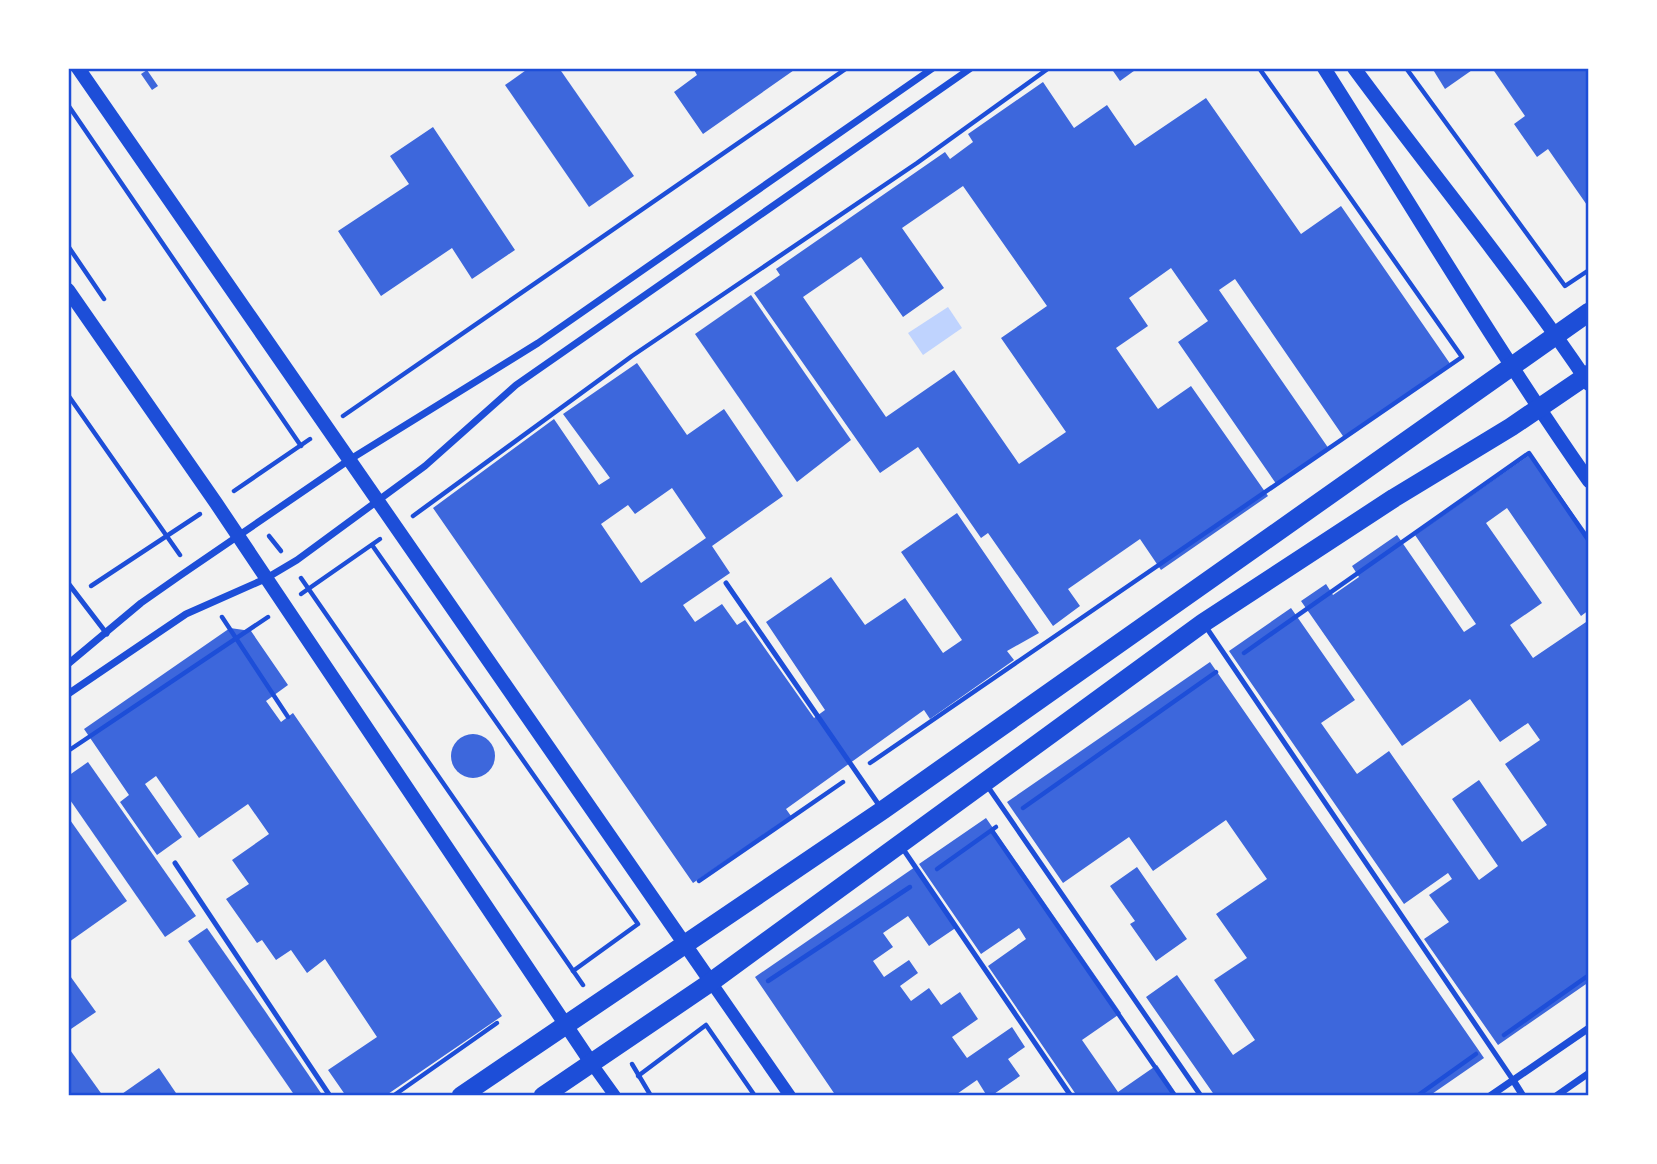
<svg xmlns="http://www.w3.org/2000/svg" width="1657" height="1164" font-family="Commissioner,sans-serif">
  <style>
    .water { fill: #bfd3fe }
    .building { fill: #3d67dc; fill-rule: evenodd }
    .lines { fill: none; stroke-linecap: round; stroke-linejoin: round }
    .path { stroke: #1d4ed8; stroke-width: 4.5 }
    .service { stroke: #1d4ed8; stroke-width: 5 }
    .minor { stroke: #1d4ed8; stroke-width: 7 }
    .tertiary { stroke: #1d4ed8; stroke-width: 12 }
    .secondary { stroke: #1d4ed8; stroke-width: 14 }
    .trunk { stroke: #1d4ed8; stroke-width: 19 }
    .neatline { fill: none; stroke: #1d4ed8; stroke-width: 2.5 }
  </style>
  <rect width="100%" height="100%" fill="#f2f2f2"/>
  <polygon class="water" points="948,307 962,328 923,355 908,333"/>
  <g class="building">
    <polygon points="529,68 559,68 634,176 589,207 505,85"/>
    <polygon points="693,68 797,68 703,134 674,92 697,75"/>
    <polygon points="1111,68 1138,68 1120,81"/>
    <polygon points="1432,68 1475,68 1445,89"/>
    <polygon points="1492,68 1589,68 1589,208 1548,149 1537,157 1514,124 1525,116"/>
    <polygon points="147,70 158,86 152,90 141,74"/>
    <path d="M1043,82l31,46 33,-23 28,41 71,-48 95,136 40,-28 110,159 -106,74 -110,-160 -16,11 110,159 -52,36 -99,-143 30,-21 -37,-53 -42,30 19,28 -32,22 42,61 33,-23 77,110 -107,74 -21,-31 -72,50 12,17 -27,20 -65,-93 -7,5 -63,-91 -38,26 -126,-180 26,-18 -4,-6 169,-117 5,7 23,-17 -5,-8zM963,186l84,120 -46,32 65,94 -47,32 -65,-94 -68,47 -83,-120 58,-40 42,60 41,-29 -42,-60z"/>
    <polygon points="433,127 515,250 472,279 452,248 381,296 338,231 409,184 390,156"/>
    <polygon points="751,295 851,440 797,482 695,334"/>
    <path d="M637,363l50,72 37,-26 59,87 -71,50 18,27 -47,32 12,17 27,-18 15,21 8,-5 69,98 11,-8 -59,-88 65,-45 34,48 40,-27 38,55 19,-13 -61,-88 56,-39 82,120 -32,18 7,9 -84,59 -6,-9 -138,99 5,7 -98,67 -260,-375 121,-89 45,66 11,-7 -47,-64zM672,488l34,50 -65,45 -40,-59 27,-19 7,9z"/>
    <polygon points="1531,454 1589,536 1589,610 1581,616 1507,508 1486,523 1542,603 1510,625 1533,658 1589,620 1589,982 1498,1045 1424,939 1449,922 1429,895 1452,879 1448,873 1404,904 1229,651 1291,608 1355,700 1321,723 1357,774 1389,751 1479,880 1498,866 1452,799 1479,780 1522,842 1547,825 1505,764 1540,740 1528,723 1500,742 1470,699 1402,746 1301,601 1326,584 1333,595 1359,577 1352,566 1397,535 1464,632 1476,624 1415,535"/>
    <polygon points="230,628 251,631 288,685 266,701 281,722 293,713 502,1016 385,1096 346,1096 328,1070 377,1037 325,959 307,973 291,950 276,960 262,940 257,943 226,899 249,884 232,860 269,834 248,804 199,838 156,776 145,784 182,837 157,855 120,802 129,795 84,729"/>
    <polygon points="1210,662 1484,1058 1429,1096 1215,1096 1146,997 1177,975 1233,1055 1255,1040 1214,980 1247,958 1216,914 1267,879 1226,820 1153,871 1129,837 1063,883 1007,802"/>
    <circle cx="473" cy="756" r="22"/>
    <polygon points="88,762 196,916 165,937 68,797 68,776"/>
    <polygon points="68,817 127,901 69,942 68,940"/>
    <polygon points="986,818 1121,1013 1082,1040 1118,1092 1157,1065 1178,1096 1077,1096 988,966 1026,939 1019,928 981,954 919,864"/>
    <polygon points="915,867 957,927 929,946 908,916 883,933 893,947 873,961 884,977 909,960 918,973 900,986 911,1001 929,988 941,1005 960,992 978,1019 952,1037 967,1058 1012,1027 1025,1047 1008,1059 1020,1076 991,1096 987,1096 977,1080 954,1096 836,1096 755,977"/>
    <polygon points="1137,867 1187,939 1156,961 1130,924 1135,921 1110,886"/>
    <polygon points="207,928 265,1011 323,1096 295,1096 188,941"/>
    <polygon points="68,973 96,1012 68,1031"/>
    <polygon points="68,1047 103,1096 68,1096"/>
    <polygon points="159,1068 178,1096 119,1096"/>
  </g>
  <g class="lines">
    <g class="path">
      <polyline points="1406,68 1565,286 1589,270"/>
      <polyline points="68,105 301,446"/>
      <polyline points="68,246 104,299"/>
      <polyline points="68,395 180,555"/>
      <polyline points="343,416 847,68"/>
      <polyline points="234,491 310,439"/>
      <polyline points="413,516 632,356 917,163 1049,68"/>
      <polyline points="269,536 281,551"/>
      <polyline points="372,545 638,924 573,971"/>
      <polyline points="301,578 583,985"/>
      <polyline points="91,586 200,514"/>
      <polyline points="301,594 380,539"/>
      <polyline points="222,617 288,717"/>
      <polyline points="1244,653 1529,453 1589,541"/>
      <polyline points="68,751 268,617"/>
      <polyline points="870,763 1462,357 1259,68"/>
      <polyline points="1023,808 1216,672"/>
      <polyline points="992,831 1175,1096"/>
      <polyline points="937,869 996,827"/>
      <polyline points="699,881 843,782"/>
      <polyline points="768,981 910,887"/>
      <polyline points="1504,1035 1589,975"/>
      <polyline points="632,1064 651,1096"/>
      <polyline points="638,1076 706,1025 755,1096"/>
      <polyline points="393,1096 497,1023"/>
      <polyline points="1417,1096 1476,1054"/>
    </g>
    <g class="service">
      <polyline points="68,583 107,634"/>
      <polyline points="726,583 881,808"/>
      <polyline points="1206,627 1513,1080"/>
      <polyline points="986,784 1201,1096"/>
      <polyline points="901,846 1071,1096"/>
      <polyline points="175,863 330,1096"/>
    </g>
    <g class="minor">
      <polyline points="68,664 141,603 181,575 349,460 538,343 933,68"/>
      <polyline points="68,694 186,614 265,579 297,560 425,466 516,385 971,68"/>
      <polyline points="1513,1080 1523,1096"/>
      <polyline points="1490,1096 1589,1028"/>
      <polyline points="1556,1096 1589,1073"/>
    </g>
    <g class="tertiary">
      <polyline points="711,982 790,1096"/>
      <polyline points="592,1064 615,1096"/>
    </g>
    <g class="secondary">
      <polyline points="78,68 711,982"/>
      <path d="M1324,68c88,138 171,279 265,413"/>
      <path d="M1354,68c78,106 162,207 235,316"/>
      <polyline points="68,290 216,503 592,1064"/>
    </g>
    <g class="trunk">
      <polyline points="461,1096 883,810 1589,312"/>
      <polyline points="543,1096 711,982 1203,623 1394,498 1511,427 1589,374"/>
    </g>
  </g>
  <rect width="1657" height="1164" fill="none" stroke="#ffffff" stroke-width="140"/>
  <rect x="70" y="70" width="1517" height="1024" class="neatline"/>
</svg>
